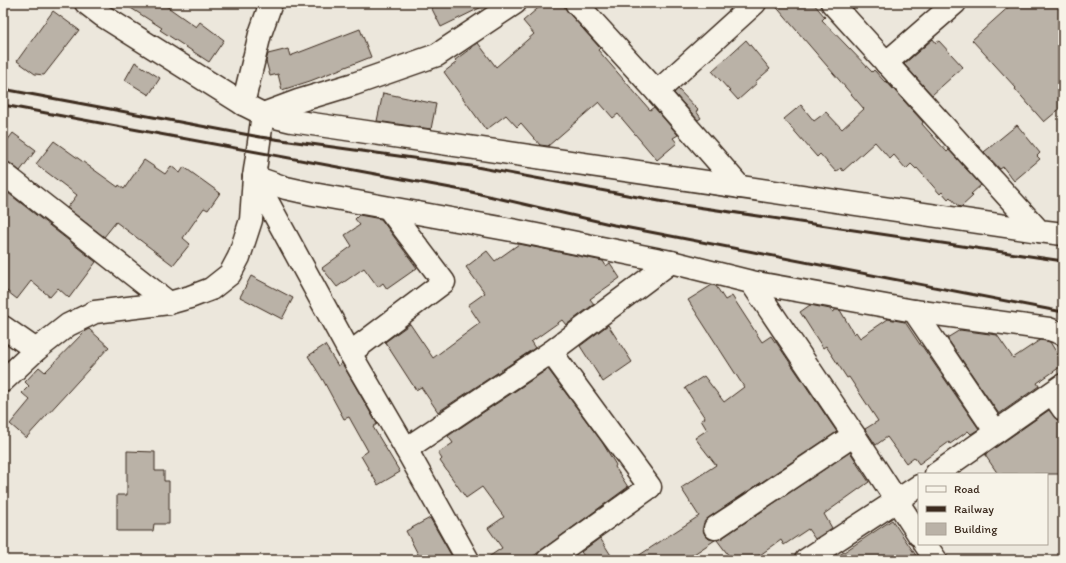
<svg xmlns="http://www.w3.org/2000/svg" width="1066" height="563" font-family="Itim,sans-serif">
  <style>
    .building { fill: #bab2a7; stroke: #3b2a1e }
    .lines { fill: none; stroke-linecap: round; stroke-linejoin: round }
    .minor-casing { stroke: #3b2a1e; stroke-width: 25 }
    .minor { stroke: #f7f3e8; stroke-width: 22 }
    .rail { stroke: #3b2a1e; stroke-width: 3 }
  </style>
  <rect width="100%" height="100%" fill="#ece7dc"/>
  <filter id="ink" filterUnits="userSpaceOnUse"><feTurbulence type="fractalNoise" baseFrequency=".025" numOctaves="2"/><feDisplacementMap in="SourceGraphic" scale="8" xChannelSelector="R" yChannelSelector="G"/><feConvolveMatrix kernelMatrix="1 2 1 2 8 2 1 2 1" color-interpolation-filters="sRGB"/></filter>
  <g filter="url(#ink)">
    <g class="building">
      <polygon points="123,3 162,3 196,27 200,22 224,40 209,62 160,30 162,28"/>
      <polygon points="429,3 490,3 441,27"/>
      <polygon points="544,3 564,3 567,11 600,48 598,50 650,110 654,107 678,135 673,138 677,143 657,160 618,114 613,118 599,102 548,146 540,145 521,123 517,127 506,115 486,130 444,72 457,62 455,60 478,43 496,67 534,34 523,21"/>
      <polygon points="773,3 813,3 825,17 822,20 872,72 874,70 885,82 886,81 923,122 922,124 947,152 949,150 981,185 971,194 973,196 961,207 958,206 950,197 948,199 942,192 940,194 917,168 916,169 911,164 906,169 894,155 890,159 875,142 843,171 841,168 836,172 820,154 817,157 784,119 801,105 814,121 826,112 842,129 864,109"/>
      <polygon points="1013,3 1063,3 1063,106 1044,122 1015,89 1016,88 972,40"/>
      <polygon points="53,11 79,30 44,75 35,74 17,61"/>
      <polygon points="360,29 371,57 310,81 282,90 278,74 270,76 266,61 268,54 288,49 290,56"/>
      <polygon points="933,39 936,43 939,41 963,67 932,95 904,64"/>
      <polygon points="746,40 770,69 755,82 757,83 738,100 712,71"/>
      <polygon points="135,62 160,78 149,95 125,80"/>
      <polygon points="678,89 698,110 696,111 701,118 698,120 674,93"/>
      <polygon points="383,93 436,104 431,129 377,121"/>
      <polygon points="1017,125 1040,153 1037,156 1040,159 1014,181 1003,167 1000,169 984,152"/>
      <polygon points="13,133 36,150 20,171 10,163 3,161 3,146"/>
      <polygon points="54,141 118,187 119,185 124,189 144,160 165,174 171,166 180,173 184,167 220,193 208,210 204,208 183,238 190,244 173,265 116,222 104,237 67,208 77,195 36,164"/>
      <polygon points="3,189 96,262 69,298 58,288 50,297 31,281 17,299 3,288"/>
      <polygon points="359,215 381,219 417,268 387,289 383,283 378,287 364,268 337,287 322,268 352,246 345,235 360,225 355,219"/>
      <polygon points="519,244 603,261 606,266 610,263 620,278 590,299 594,304 566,325 562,320 531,342 535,348 438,412 421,387 416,390 385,342 410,324 433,358 480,323 468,305 485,293 466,267 487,251 495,261"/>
      <polygon points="251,276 293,298 282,319 240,297"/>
      <polygon points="712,285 716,286 725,300 732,296 762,342 771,336 775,342 776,342 837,432 708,518 704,523 703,529 705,535 709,539 715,540 685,560 632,560 699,516 681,488 716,465 695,438 707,430 701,420 705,418 685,388 704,376 724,402 744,387 688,300"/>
      <polygon points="810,305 830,309 832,312 835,310 840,310 854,334 856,332 860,338 888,319 905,322 921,346 922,346 979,429 971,434 968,431 950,444 949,442 919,464 914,457 906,463 887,437 876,445 865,429 878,421 849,377 847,378 826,346 823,348 800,312"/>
      <polygon points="608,325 632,362 603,382 580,346"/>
      <polygon points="89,329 109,347 26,438 10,424 30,400 22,393 29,386 25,382 39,367 45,372 85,331"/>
      <polygon points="960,330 997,335 1013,358 1040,340 1046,341 1050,342 1063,363 1063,365 1037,383 1039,386 999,414 947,338"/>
      <polygon points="325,345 338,366 342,363 377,424 373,427 400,472 378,485 361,456 368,451 349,417 344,419 323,380 308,356"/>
      <polygon points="548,369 602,442 616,465 615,467 628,487 528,560 484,560 502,548 488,528 504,517 482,487 466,498 440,461 442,459 438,453 453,443 448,436"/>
      <polygon points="1049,410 1057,420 1063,421 1063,474 998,474 985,455"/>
      <polygon points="127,451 155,452 155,471 164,471 164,481 169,481 169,524 154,524 153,531 117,531 117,495 127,495"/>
      <polygon points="850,452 856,461 855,461 869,482 824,514 832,528 815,539 808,529 784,545 781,540 753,560 732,560 717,540 722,538"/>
      <polygon points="430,518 454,560 421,560 406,531"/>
      <polygon points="892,520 919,560 832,560"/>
      <polygon points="600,538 614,560 587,560 581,552"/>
    </g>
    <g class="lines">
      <defs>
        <g id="minor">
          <polyline points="86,3 103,16 243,104 263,114 292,121 1039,231"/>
          <polyline points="576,3 657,92 740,187"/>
          <polyline points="832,3 1039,231 1063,234"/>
          <polyline points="886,63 955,3"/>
          <polyline points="657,92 755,3"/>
          <polyline points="243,104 260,34 271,3"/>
          <polyline points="3,173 169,303"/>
          <polyline points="254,177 286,188 313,194 517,231 671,262 751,282 914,311 1049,329 1063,334"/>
          <polyline points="254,177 350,353 406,449 468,560"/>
          <polyline points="751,282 854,435 919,535"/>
          <polyline points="914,311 996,432"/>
          <polyline points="3,327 36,350"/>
          <polyline points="350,353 444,282 389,209"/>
          <polyline points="3,381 36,350 68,325 95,312 169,303 190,297 211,289 230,274 239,257 251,220 254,177 263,114 298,101 354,84 437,55 515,3"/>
          <polyline points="1052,393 1063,409"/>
          <polyline points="406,449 551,352 671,262"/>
          <polyline points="936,474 1063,385"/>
          <polyline points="715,528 854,435"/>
          <polyline points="925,544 936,560"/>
          <polyline points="548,560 650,487 551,352"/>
          <polyline points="806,560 919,486"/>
        </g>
      </defs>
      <use href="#minor" class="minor-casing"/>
      <use href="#minor" class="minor"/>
      <g class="rail">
        <polyline points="3,89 260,137 471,166 670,203 1063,261"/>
        <polyline points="3,105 467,191 614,225 1063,312"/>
      </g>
    </g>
  </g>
  <rect width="1066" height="563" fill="none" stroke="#f7f3e8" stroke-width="16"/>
  <rect x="8" y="8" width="1050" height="547" fill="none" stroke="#3b2a1e" stroke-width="1.5" filter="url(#ink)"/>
  <rect x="918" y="473" width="130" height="72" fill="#f7f3e8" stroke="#aca397"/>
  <rect x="926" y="486" width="20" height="6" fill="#f7f3e8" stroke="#aca397"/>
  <text x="954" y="493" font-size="12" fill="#3b2a1e">Road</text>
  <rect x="926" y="506" width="20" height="6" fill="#3b2a1e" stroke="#aca397"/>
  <text x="954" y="513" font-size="12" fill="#3b2a1e">Railway</text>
  <rect x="926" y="523" width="20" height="12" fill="#bab2a7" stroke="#aca397"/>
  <text x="954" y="533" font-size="12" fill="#3b2a1e">Building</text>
</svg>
